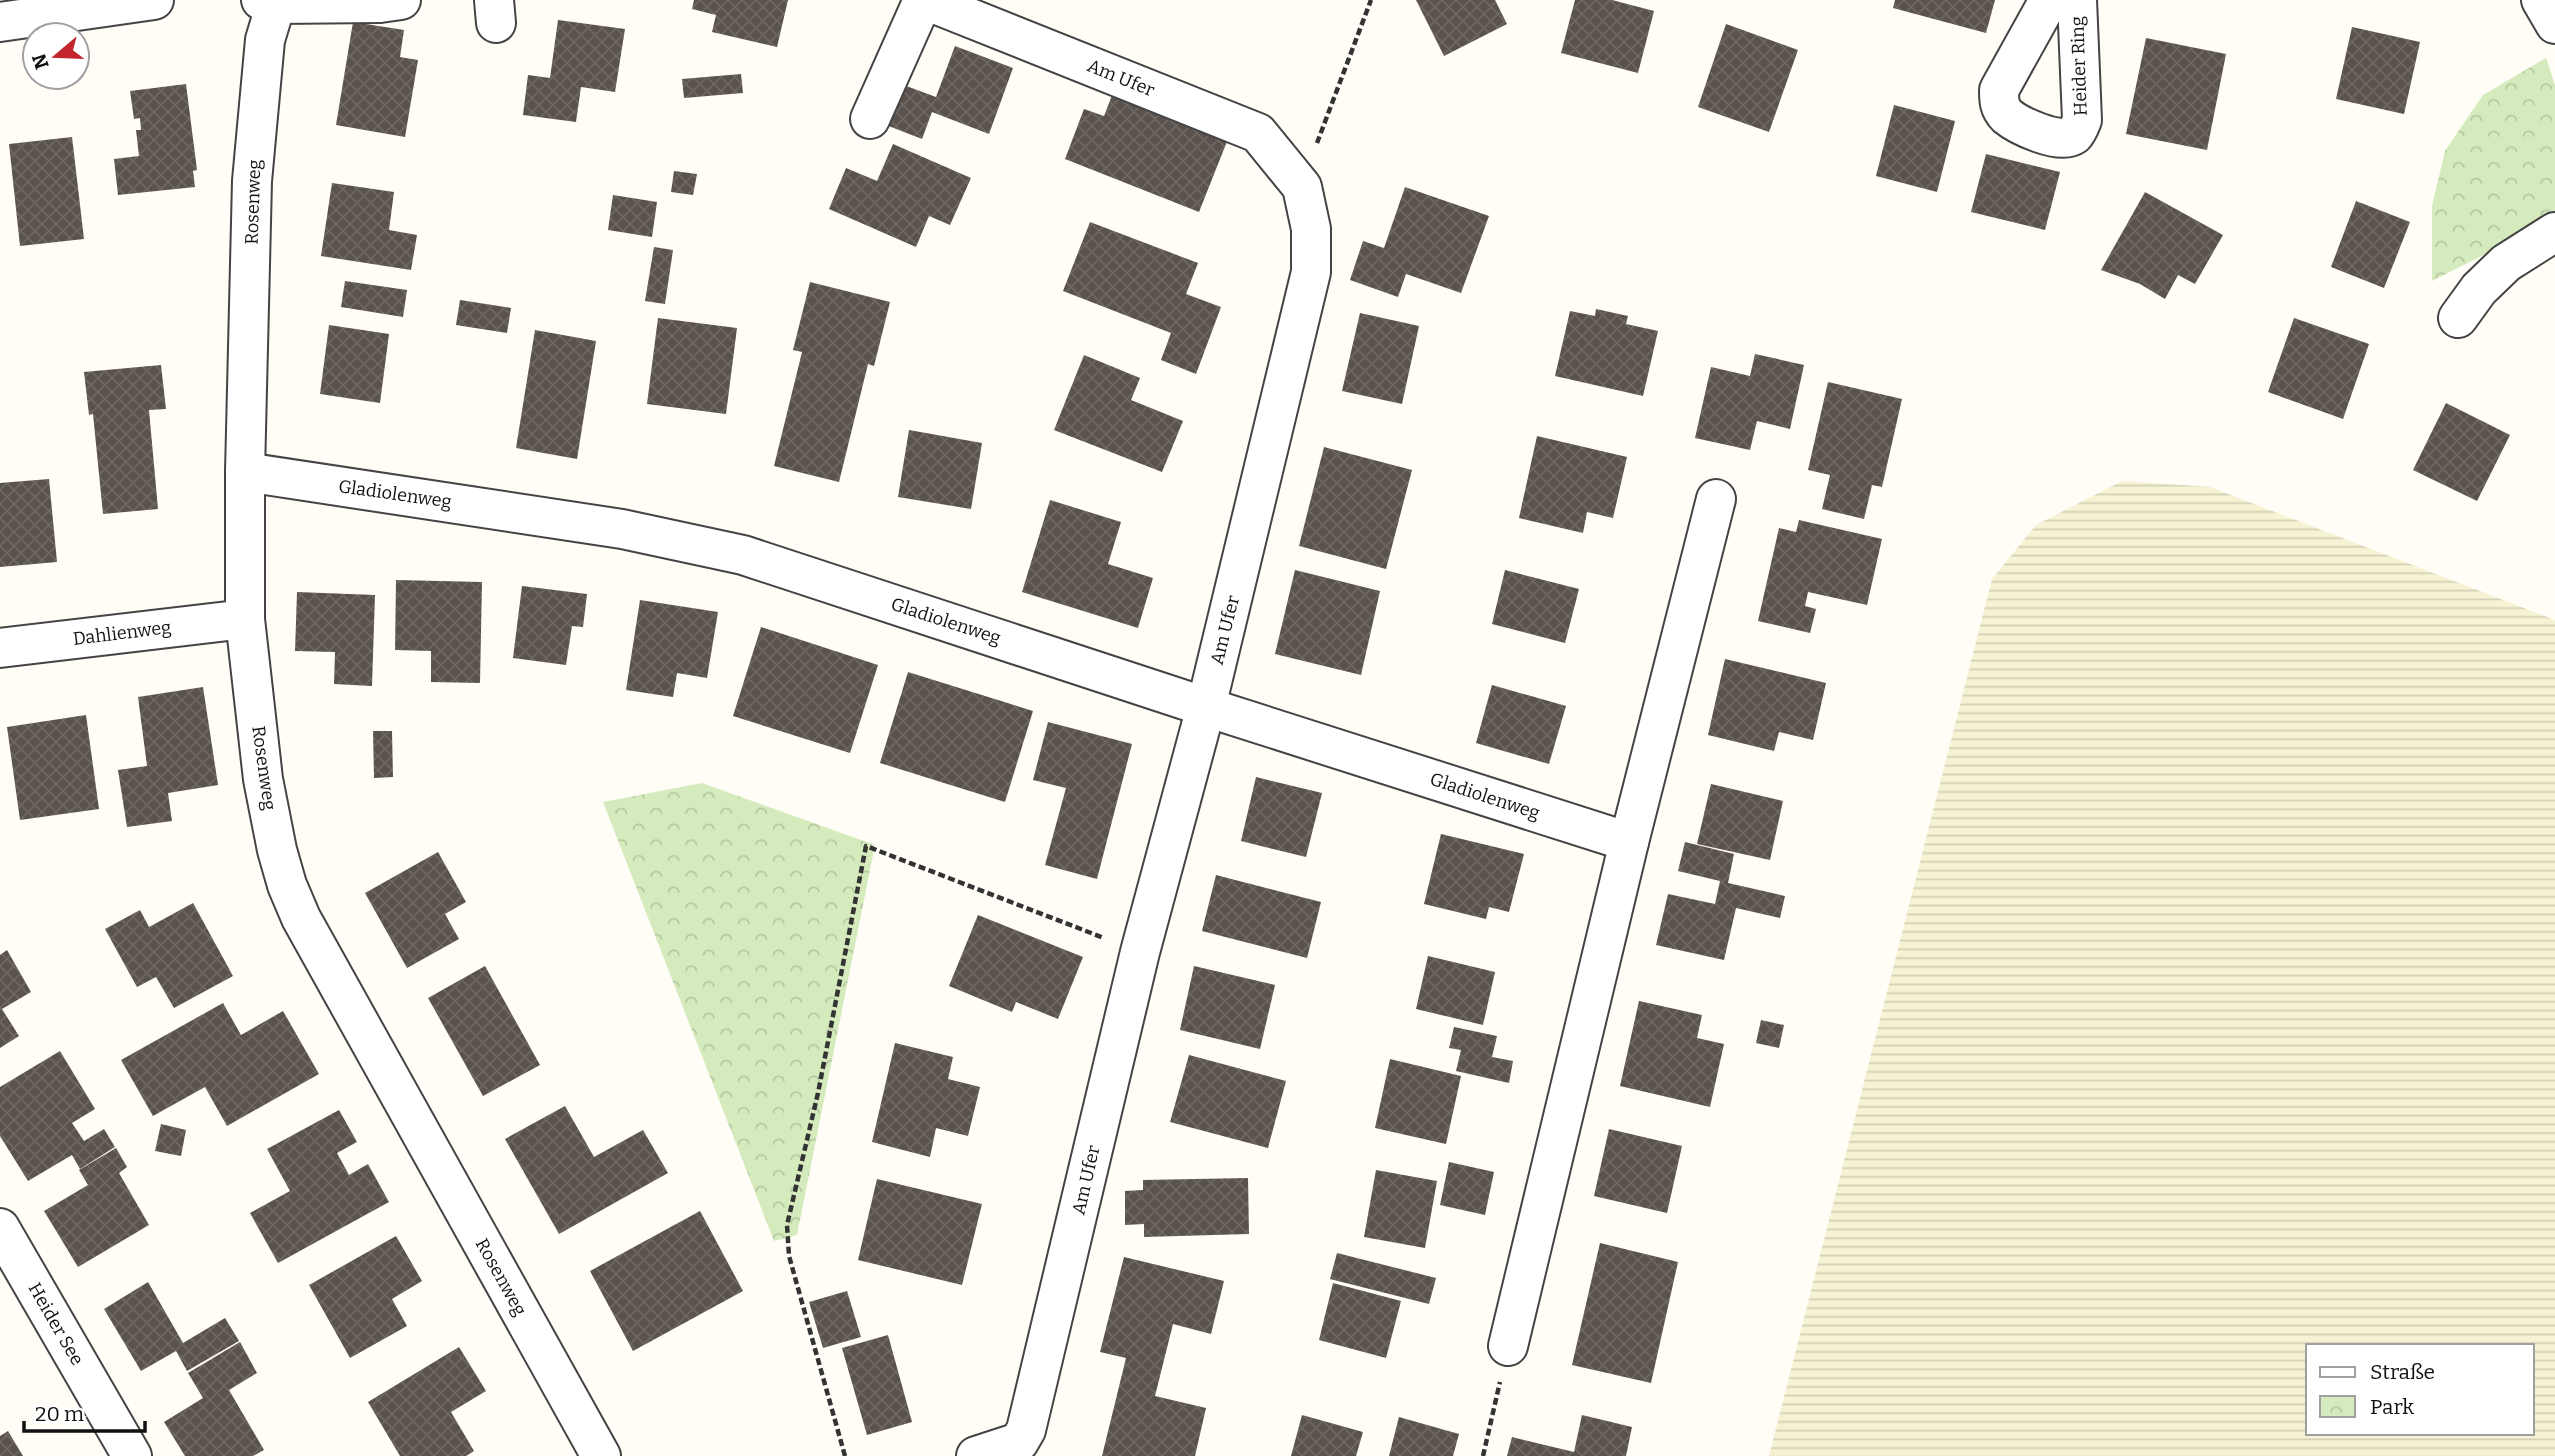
<svg xmlns="http://www.w3.org/2000/svg" width="2555" height="1456" font-family="Bitter,serif">
  <style>
    .farmland { fill: url(#farmland-rules); fill-rule: evenodd }
    .park { fill: url(#park-crowns) }
    .building { fill: url(#building-cross-hatch) }
    .lines { fill: none; stroke-linecap: round; stroke-linejoin: round }
    .minor-casing { stroke: #444; stroke-width: 42 }
    .path { stroke: #333; stroke-width: 4.5; stroke-dasharray: 7 3.5; stroke-linecap: butt }
    .minor { stroke: #fff; stroke-width: 38 }
    .labels { text-anchor: middle; stroke-width: 7; stroke-linejoin: round; paint-order: stroke }
    .street-label { font-size: 18px; fill: #111; stroke: #fff }
  </style>
  <defs>
    <pattern id="farmland-rules" width="6" height="5" patternUnits="userSpaceOnUse" patternTransform="scale(1.75)"><rect width="6" height="5" fill="#f6f3d4"/><path d="M0 2.5h6" fill="none" stroke="#d2cfb5"/></pattern>
    <pattern id="park-crowns" width="20" height="18" patternUnits="userSpaceOnUse" patternTransform="scale(1.75)"><rect width="20" height="18" fill="#d5ebbd"/><path d="M2 6a3 3 0 1 1 6 0M12 15a3 3 0 1 1 6 0" fill="none" stroke="#b6c8a1"/></pattern>
    <pattern id="building-cross-hatch" width="8" height="8" patternUnits="userSpaceOnUse" patternTransform="scale(1.75)"><rect width="8" height="8" fill="#5a524d"/><path d="M0 0l8 8M0 8l8-8" fill="none" stroke="#6d6662"/></pattern>
  </defs>
  <rect width="100%" height="100%" fill="#fffdf5"/>
  <path class="farmland" d="M2122,481l88,6 345,133v836h-786l223,-877 44,-54zM2308,1346h224v87h-224z"/>
  <g class="park">
    <polygon points="2546,58 2555,85 2555,213 2545,224 2432,281 2432,206 2445,151 2483,95"/>
    <polygon points="702,783 875,845 797,1235 774,1241 603,802"/>
  </g>
  <g class="building">
    <polygon points="694,0 788,0 777,47 712,32 716,15 692,9"/>
    <polygon points="1416,0 1495,0 1507,24 1444,56"/>
    <polygon points="1575,0 1612,0 1654,11 1638,73 1561,53"/>
    <polygon points="1895,0 1995,0 1986,33 1893,8"/>
    <polygon points="558,20 625,29 615,92 581,87 576,122 523,115 528,75 550,78"/>
    <polygon points="353,22 404,30 400,57 418,60 405,137 336,125"/>
    <polygon points="1726,24 1798,50 1769,132 1698,107"/>
    <polygon points="2352,27 2420,42 2404,114 2336,99"/>
    <polygon points="2146,38 2226,54 2207,150 2126,134"/>
    <polygon points="955,46 1013,68 989,134 932,112 922,139 886,125 901,84 936,97"/>
    <polygon points="741,74 743,93 684,98 682,79"/>
    <polygon points="186,84 197,170 193,171 195,187 118,195 114,159 139,156 136,130 141,130 140,118 134,119 130,91"/>
    <polygon points="1113,93 1228,139 1199,212 1065,159 1084,109 1104,116"/>
    <polygon points="1894,105 1955,121 1937,192 1876,176"/>
    <polygon points="72,137 84,239 20,246 9,144"/>
    <polygon points="893,144 971,178 950,225 929,216 916,247 829,209 846,168 877,181"/>
    <polygon points="1986,154 2060,172 2045,230 1971,212"/>
    <polygon points="674,171 697,174 693,195 671,192"/>
    <polygon points="332,183 394,192 389,230 417,235 411,270 321,256"/>
    <polygon points="1405,187 1489,216 1461,293 1406,274 1398,297 1350,280 1363,241 1384,248"/>
    <polygon points="2145,192 2223,235 2195,284 2178,275 2165,299 2140,284 2101,270"/>
    <polygon points="613,195 657,202 652,237 608,230"/>
    <polygon points="2356,201 2410,222 2384,288 2331,267"/>
    <polygon points="1090,222 1198,263 1186,294 1221,307 1196,374 1161,360 1171,333 1063,291"/>
    <polygon points="654,247 673,250 665,304 645,301"/>
    <polygon points="345,281 407,290 403,317 341,307"/>
    <polygon points="810,282 890,302 874,366 868,364 839,482 774,466 802,352 793,350"/>
    <polygon points="460,300 511,308 507,333 456,325"/>
    <polygon points="1596,309 1628,316 1626,324 1658,331 1643,396 1555,376 1570,311 1595,316"/>
    <polygon points="1360,313 1419,326 1402,404 1342,391"/>
    <polygon points="658,318 737,328 726,414 647,404"/>
    <polygon points="2294,318 2369,344 2343,419 2268,392"/>
    <polygon points="329,325 389,334 380,403 320,394"/>
    <polygon points="535,330 596,341 577,459 516,448"/>
    <polygon points="1755,354 1804,365 1790,429 1757,421 1750,450 1695,438 1711,367 1750,376"/>
    <polygon points="1084,355 1140,378 1131,400 1183,421 1162,472 1054,430"/>
    <polygon points="161,365 166,409 149,410 158,509 103,514 93,414 89,415 84,372"/>
    <polygon points="1828,382 1902,399 1882,487 1872,485 1864,519 1822,509 1830,475 1808,470"/>
    <polygon points="2446,403 2510,435 2477,501 2413,470"/>
    <polygon points="909,430 982,443 971,509 898,497"/>
    <polygon points="1537,436 1627,457 1613,518 1587,512 1583,533 1519,518"/>
    <polygon points="1324,447 1412,470 1386,569 1299,546"/>
    <polygon points="49,479 57,562 0,567 0,483"/>
    <polygon points="1050,500 1121,522 1108,564 1153,578 1138,628 1022,592"/>
    <polygon points="1799,520 1882,539 1867,605 1808,592 1805,606 1816,609 1810,633 1758,621 1779,528 1796,532"/>
    <polygon points="1295,570 1380,591 1361,675 1275,654"/>
    <polygon points="1505,570 1579,589 1565,643 1492,624"/>
    <polygon points="396,580 482,582 480,683 431,682 431,651 395,650"/>
    <polygon points="522,586 587,594 583,627 572,626 566,665 513,658"/>
    <polygon points="297,592 375,595 372,686 334,684 335,652 295,651"/>
    <polygon points="640,600 718,612 707,678 677,673 673,697 626,690"/>
    <polygon points="761,627 878,665 850,753 733,716"/>
    <polygon points="1725,659 1826,683 1813,740 1779,732 1774,751 1708,735"/>
    <polygon points="908,672 1033,711 1005,802 880,763"/>
    <polygon points="1492,685 1566,706 1549,764 1476,743"/>
    <polygon points="203,687 218,785 168,793 172,821 127,827 118,770 147,766 138,697"/>
    <polygon points="86,715 99,809 20,820 7,727"/>
    <polygon points="1048,722 1132,744 1097,879 1045,865 1066,788 1033,780"/>
    <polygon points="373,731 392,731 393,777 374,778"/>
    <polygon points="1256,777 1322,793 1306,857 1241,841"/>
    <polygon points="1711,784 1783,801 1770,860 1697,844"/>
    <polygon points="1441,834 1524,854 1509,912 1489,907 1486,919 1424,904"/>
    <polygon points="1685,842 1734,854 1728,883 1785,896 1780,918 1736,908 1724,960 1656,945 1668,894 1715,904 1720,881 1678,871"/>
    <polygon points="438,852 466,902 445,914 459,939 407,968 365,893"/>
    <polygon points="1216,875 1321,902 1307,958 1202,931"/>
    <polygon points="193,903 233,976 174,1008 156,977 137,987 105,929 140,910 149,927"/>
    <polygon points="978,915 1083,957 1058,1019 1016,1002 1012,1012 949,986"/>
    <polygon points="7,950 31,992 2,1009 19,1036 0,1048 0,955"/>
    <polygon points="1428,956 1495,972 1483,1025 1416,1009"/>
    <polygon points="485,966 540,1065 483,1096 428,998"/>
    <polygon points="1194,966 1275,985 1260,1049 1180,1030"/>
    <polygon points="1639,1001 1702,1015 1697,1038 1724,1044 1710,1107 1620,1086"/>
    <polygon points="223,1003 241,1035 283,1011 319,1074 227,1126 205,1087 153,1116 121,1060"/>
    <polygon points="1761,1020 1784,1025 1779,1048 1756,1043"/>
    <polygon points="1454,1027 1497,1036 1492,1057 1513,1061 1509,1083 1456,1071 1461,1050 1449,1048"/>
    <polygon points="895,1043 953,1057 948,1079 980,1087 968,1136 936,1128 930,1157 872,1142"/>
    <polygon points="60,1051 95,1109 72,1123 84,1141 104,1129 115,1147 80,1169 72,1155 28,1181 0,1136 0,1087"/>
    <polygon points="1189,1055 1286,1081 1268,1148 1170,1122"/>
    <polygon points="1390,1059 1461,1076 1446,1144 1375,1128"/>
    <polygon points="565,1106 594,1157 643,1130 668,1173 559,1234 505,1139"/>
    <polygon points="339,1110 357,1142 337,1153 349,1175 368,1164 389,1202 278,1263 250,1213 290,1191 267,1149"/>
    <polygon points="161,1124 186,1130 181,1156 155,1151"/>
    <polygon points="1609,1129 1682,1146 1667,1213 1594,1196"/>
    <polygon points="116,1148 127,1167 119,1173 149,1225 78,1267 44,1211 88,1185 79,1170"/>
    <polygon points="1449,1162 1494,1172 1485,1215 1440,1205"/>
    <polygon points="1376,1170 1437,1181 1425,1248 1364,1237"/>
    <polygon points="1248,1178 1249,1234 1144,1237 1144,1224 1125,1225 1125,1191 1143,1190 1143,1180"/>
    <polygon points="877,1179 982,1204 962,1285 858,1260"/>
    <polygon points="700,1211 743,1291 633,1351 590,1271"/>
    <polygon points="396,1236 422,1281 392,1299 407,1326 350,1358 309,1285"/>
    <polygon points="1600,1243 1678,1262 1651,1383 1572,1365"/>
    <polygon points="1337,1253 1436,1278 1429,1304 1330,1279"/>
    <polygon points="1124,1257 1224,1281 1211,1334 1173,1324 1155,1396 1206,1408 1195,1456 1102,1456 1126,1358 1100,1352"/>
    <polygon points="148,1282 183,1343 225,1318 239,1341 187,1371 176,1351 141,1371 104,1309"/>
    <polygon points="1333,1283 1401,1301 1386,1358 1319,1340"/>
    <polygon points="847,1291 861,1337 823,1348 809,1302"/>
    <polygon points="888,1335 912,1422 867,1435 842,1348"/>
    <polygon points="240,1342 257,1373 229,1390 264,1450 253,1456 185,1456 164,1422 203,1398 188,1373"/>
    <polygon points="459,1347 486,1391 451,1412 474,1451 466,1456 400,1456 368,1402"/>
    <polygon points="1302,1415 1363,1432 1356,1456 1291,1456"/>
    <polygon points="1582,1415 1632,1427 1626,1456 1507,1456 1512,1437 1574,1452"/>
    <polygon points="1399,1417 1459,1434 1453,1456 1389,1456"/>
    <polygon points="8,1431 23,1456 0,1456 0,1436"/>
  </g>
  <g class="lines">
    <defs>
      <g id="minor">
        <polyline points="261,0 276,4 380,3 401,0"/>
        <polyline points="277,0 265,40 252,181 245,472 245,619 263,779 277,850 287,885 301,918 601,1456"/>
        <polyline points="494,0 496,23"/>
        <polyline points="925,0 1258,133 1302,187 1311,229 1311,272 1206,707 1140,952 1026,1430 1019,1442 976,1456"/>
        <path d="M2049,0l-50,90c0,10 0,18 8,26 12,10 53,29 67,19 4,-4 6,-10 8,-15l-5,-120"/>
        <polyline points="2541,0 2555,24"/>
        <polyline points="0,22 154,0"/>
        <polyline points="870,119 923,0"/>
        <polyline points="2458,318 2479,289 2506,263 2555,232"/>
        <polyline points="245,472 622,529 743,555 1206,707 1629,842 1508,1346"/>
        <polyline points="0,648 245,619"/>
        <polyline points="1629,842 1716,499"/>
        <polyline points="0,1228 132,1456"/>
      </g>
    </defs>
    <use href="#minor" class="minor-casing"/>
    <g class="path">
      <polyline points="1317,143 1371,0"/>
      <polyline points="845,1456 789,1256 787,1225 818,1093 866,846 1104,938"/>
      <polyline points="1483,1456 1500,1382"/>
    </g>
    <use href="#minor" class="minor"/>
  </g>
  <g class="labels">
    <g class="street-label">
      <text transform="translate(2079 66) rotate(-92)" y="6">Heider Ring</text>
      <text transform="translate(1121 78) rotate(22)" y="6">Am Ufer</text>
      <text transform="translate(253 202) rotate(-88)" y="6">Rosenweg</text>
      <text transform="translate(395 494) rotate(8)" y="6">Gladiolenweg</text>
      <text transform="translate(946 621) rotate(18)" y="6">Gladiolenweg</text>
      <text transform="translate(1225 630) rotate(-76)" y="6">Am Ufer</text>
      <text transform="translate(122 633) rotate(-7)" y="6">Dahlienweg</text>
      <text transform="translate(264 768) rotate(82)" y="6">Rosenweg</text>
      <text transform="translate(1485 796) rotate(18)" y="6">Gladiolenweg</text>
      <text transform="translate(1086 1180) rotate(-77)" y="6">Am Ufer</text>
      <text transform="translate(501 1277) rotate(61)" y="6">Rosenweg</text>
      <text transform="translate(56 1324) rotate(60)" y="6">Heider See</text>
    </g>
  </g>
  <rect x="2306" y="1344" width="228" height="91" fill="#ffffff" stroke="#a0a0a0" stroke-width="2"/>
  <rect x="2320" y="1367" width="35" height="10" fill="#ffffff" stroke="#a0a0a0" stroke-width="2"/>
  <text x="2370" y="1379" font-size="21" fill="#111111">Straße</text>
  <rect x="2320" y="1396" width="35" height="21" fill="url(#park-crowns)" stroke="#a0a0a0" stroke-width="2"/>
  <text x="2370" y="1414" font-size="21" fill="#111111">Park</text>
  <g transform="translate(56 56) rotate(251)"><circle r="33" fill="#ffffff" stroke="#a0a0a0" stroke-width="2"/>
  <path d="M0-5L12 26L0 18L-12 26Z" fill="#c4262e"/>
  <text y="-10" font-size="19" font-weight="bold" text-anchor="middle" fill="#111111">N</text>
  </g>
  <path d="M24 1421v10h121v-10" fill="none" stroke="#111111" stroke-width="3.5"/>
  <text x="35" y="1421" font-size="21" fill="#111111" stroke="#ffffff" stroke-width="5" paint-order="stroke">20 m</text>
</svg>
